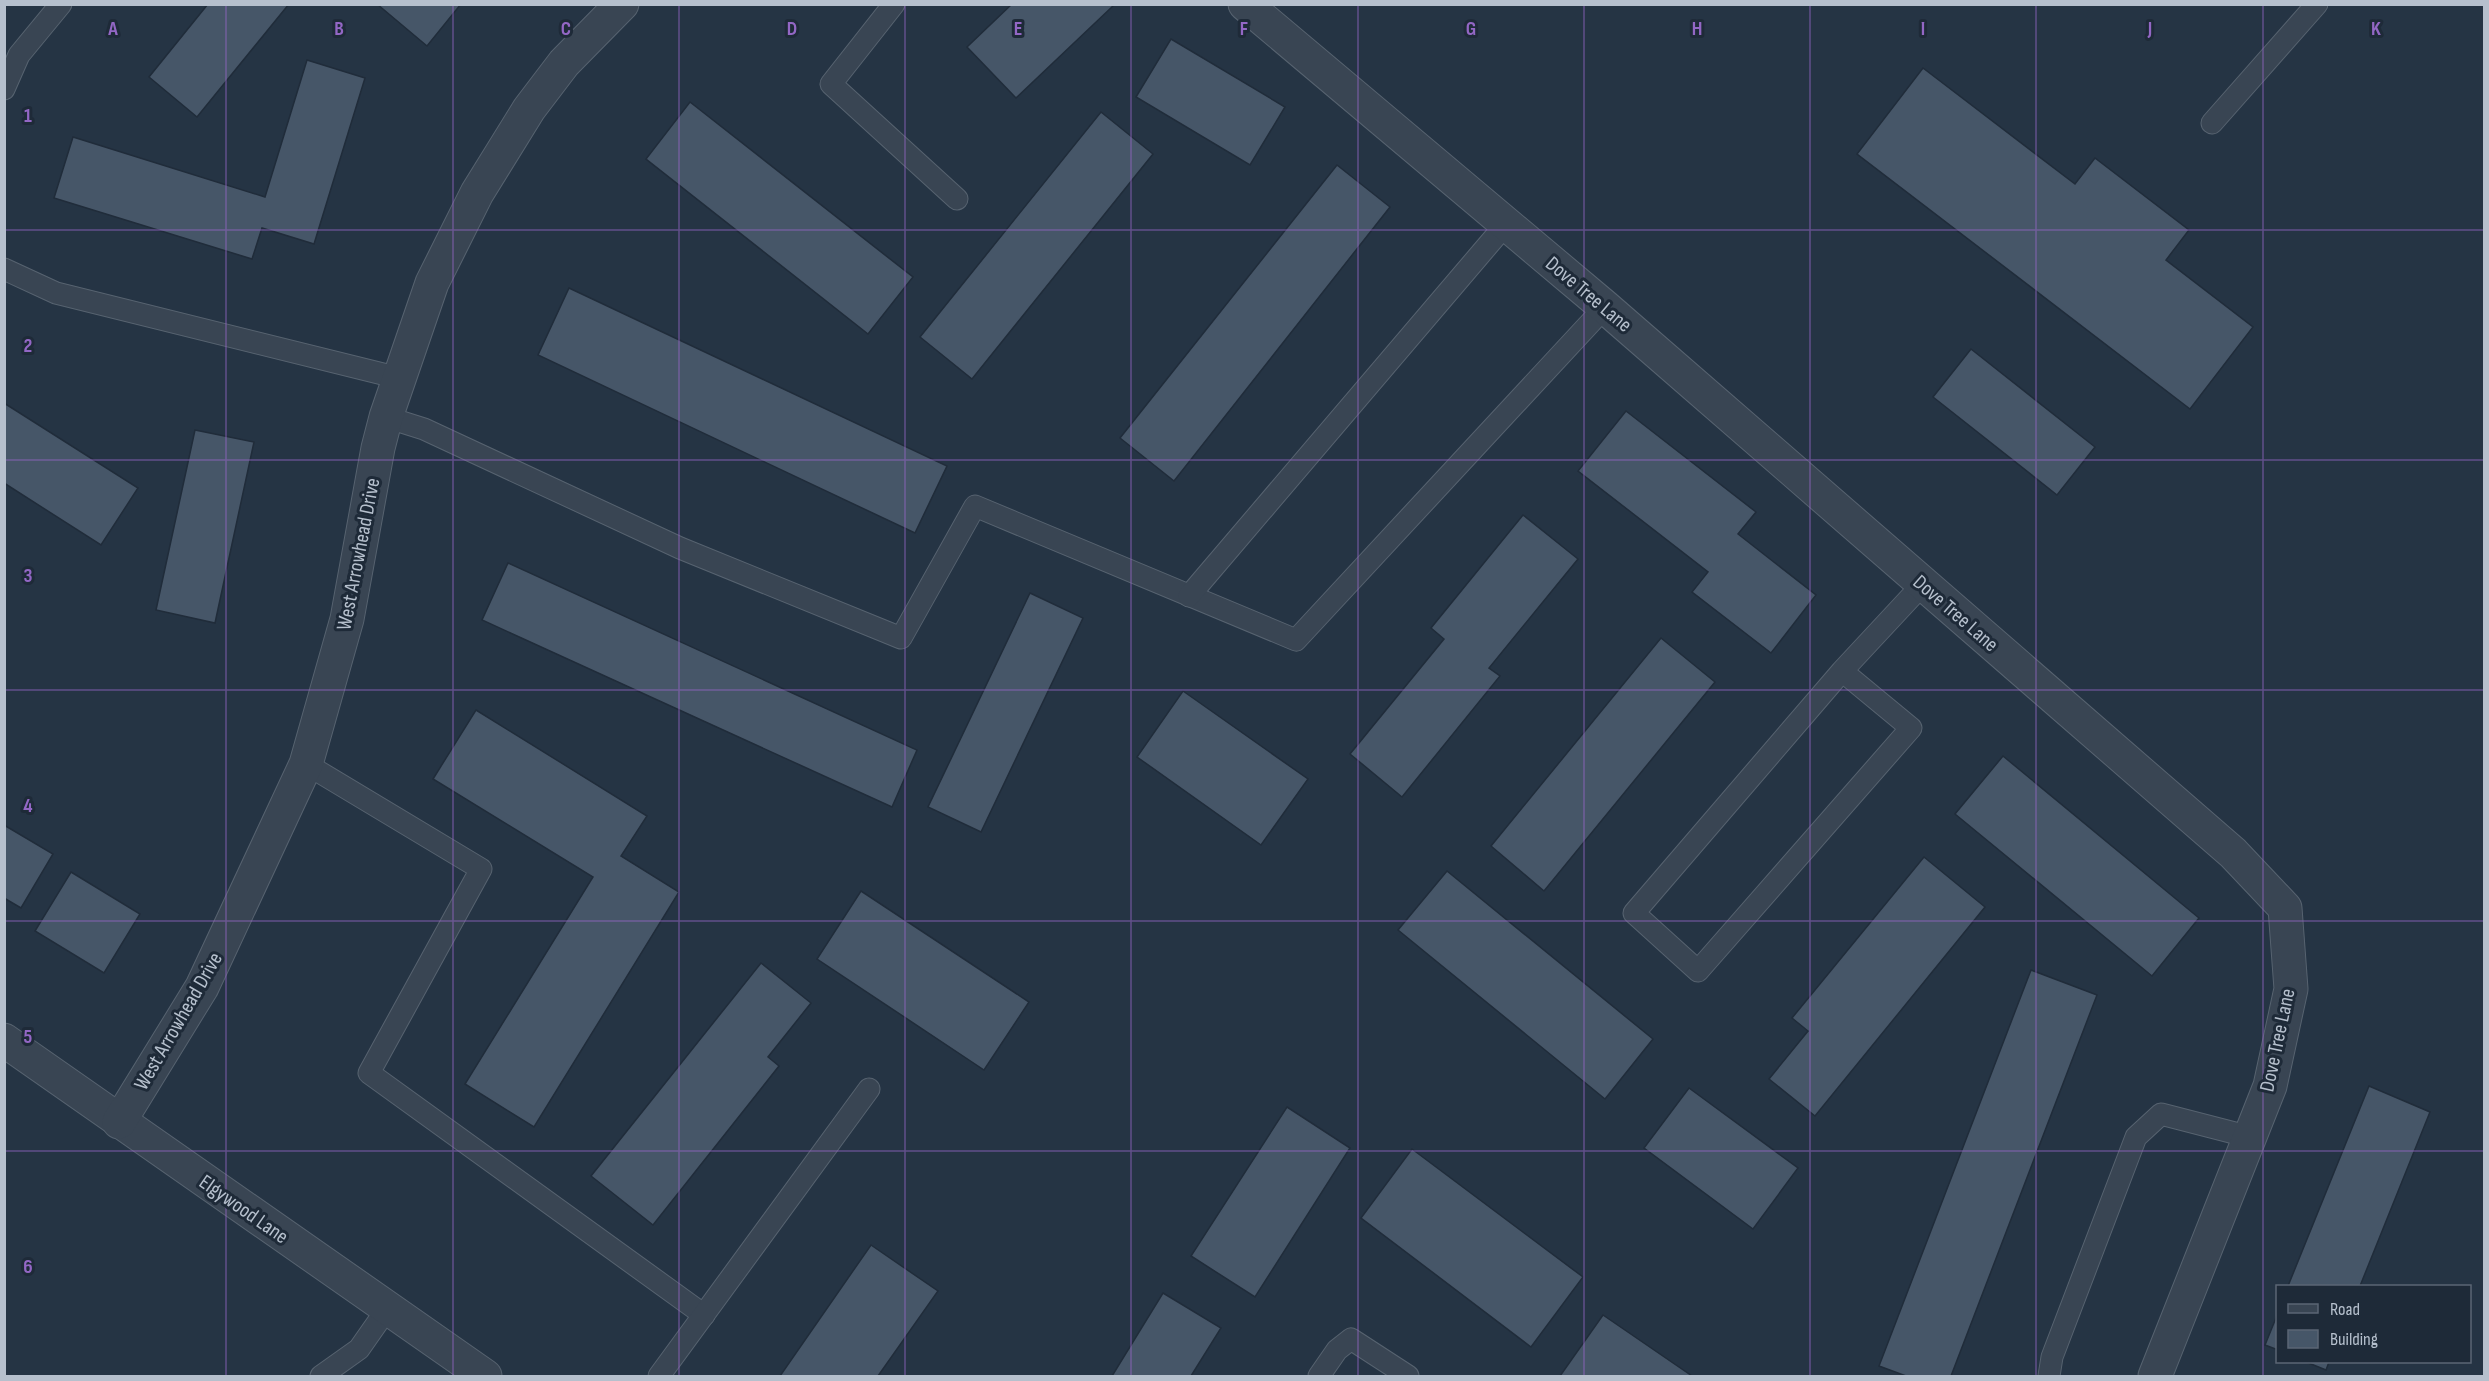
<svg xmlns="http://www.w3.org/2000/svg" width="2489" height="1381" font-family="'Sofia Sans Condensed',sans-serif">
  <style>
    .building { fill: #465668; stroke: #202c3a; stroke-width: 1.5 }
    .lines { fill: none; stroke-linecap: round; stroke-linejoin: round }
    .service-casing { stroke: #576370; stroke-width: 23 }
    .minor-casing { stroke: #576370; stroke-width: 35 }
    .service { stroke: #394553; stroke-width: 21 }
    .minor { stroke: #394553; stroke-width: 33 }
    .grid { fill: none; stroke: #9367c5; stroke-width: 1.5; stroke-opacity: 0.55 }
    .labels { text-anchor: middle; stroke-width: 6; stroke-linejoin: round; paint-order: stroke }
    .street-label { font-size: 21px; fill: #b6c0cd; stroke: #1e2a38 }
    .grid-label { font-size: 20px; text-anchor: middle; font-weight: bold; fill: #9367c5; stroke: #1e2a38; stroke-width: 6; stroke-linejoin: round; paint-order: stroke }
  </style>
  <rect width="100%" height="100%" fill="#253444"/>
  <g class="building">
    <polygon points="208,4 289,4 197,117 149,77"/>
    <polygon points="377,4 461,4 427,46"/>
    <polygon points="1012,4 1114,4 1114,5 1016,98 967,47"/>
    <polygon points="1171,39 1285,107 1250,165 1136,97"/>
    <polygon points="307,60 365,78 314,244 262,228 252,259 54,198 73,137 265,197"/>
    <polygon points="1923,68 2075,184 2095,158 2189,230 2166,260 2253,327 2190,409 1857,154"/>
    <polygon points="690,102 913,277 868,334 646,159"/>
    <polygon points="1101,112 1153,154 972,379 920,337"/>
    <polygon points="1337,165 1390,207 1174,481 1120,438"/>
    <polygon points="569,288 947,466 915,533 538,355"/>
    <polygon points="1971,349 2095,447 2057,495 1933,397"/>
    <polygon points="4,403 138,488 101,545 4,483"/>
    <polygon points="1626,411 1756,512 1738,534 1816,595 1771,653 1692,592 1708,572 1578,471"/>
    <polygon points="195,430 254,442 215,623 156,610"/>
    <polygon points="1523,515 1578,559 1489,668 1500,676 1402,797 1350,754 1444,639 1431,628"/>
    <polygon points="508,563 917,750 892,807 482,620"/>
    <polygon points="1030,593 1083,618 981,832 928,807"/>
    <polygon points="1661,638 1715,682 1544,891 1491,846"/>
    <polygon points="1183,691 1308,779 1261,845 1137,757"/>
    <polygon points="476,710 647,816 621,856 679,892 534,1127 465,1084 593,877 433,779"/>
    <polygon points="2003,756 2199,918 2152,976 1955,814"/>
    <polygon points="4,825 53,854 21,908 4,898"/>
    <polygon points="1924,857 1985,907 1815,1116 1769,1079 1808,1031 1792,1018"/>
    <polygon points="1447,871 1653,1039 1605,1099 1398,930"/>
    <polygon points="71,872 140,914 104,973 35,931"/>
    <polygon points="861,891 1029,1002 984,1070 817,959"/>
    <polygon points="761,963 811,1003 768,1057 779,1066 653,1225 591,1176"/>
    <polygon points="2031,970 2097,995 1951,1376 1906,1376 1879,1366"/>
    <polygon points="2369,1086 2430,1112 2360,1286 2288,1286"/>
    <polygon points="1689,1088 1798,1168 1753,1229 1644,1148"/>
    <polygon points="1287,1107 1350,1148 1255,1297 1191,1256"/>
    <polygon points="1412,1149 1583,1277 1531,1347 1361,1218"/>
    <polygon points="871,1245 938,1291 878,1376 780,1376"/>
    <polygon points="1163,1293 1221,1328 1191,1376 1112,1376"/>
    <polygon points="2278,1313 2278,1350 2265,1345"/>
    <polygon points="1603,1315 1692,1376 1560,1376"/>
    <polygon points="2306,1362 2329,1362 2326,1370"/>
  </g>
  <g class="lines">
    <defs>
      <g id="service">
        <polyline points="894,4 831,84 957,199"/>
        <polyline points="4,89 19,55 61,4"/>
        <polyline points="2212,123 2317,4"/>
        <polyline points="4,269 56,293 399,378"/>
        <polyline points="386,417 424,429 680,548 901,638 975,506 1296,640 1605,307"/>
        <polyline points="1189,596 1506,224"/>
        <polyline points="1842,671 1911,728 1698,971 1634,913 1842,671 1923,584"/>
        <polyline points="306,764 481,869 369,1073 704,1315"/>
        <polyline points="321,1376 359,1349 387,1309"/>
        <polyline points="659,1376 869,1089"/>
        <polyline points="1319,1376 1337,1350 1351,1339 1408,1376"/>
        <polyline points="2049,1376 2052,1357 2136,1137 2161,1114 2250,1137"/>
      </g>
      <g id="minor">
        <polyline points="1245,4 1605,307 2233,853 2285,908 2291,989 2270,1086 2155,1376"/>
        <polyline points="4,1040 485,1376"/>
        <polyline points="119,1122 202,987 306,764 347,619 378,448 386,417 432,283 477,193 529,109 564,63 622,4"/>
      </g>
    </defs>
    <use href="#service" class="service-casing"/>
    <use href="#minor" class="minor-casing"/>
    <use href="#service" class="service"/>
    <use href="#minor" class="minor"/>
  </g>
  <path class="grid" d="M226,4v1372M453,4v1372M679,4v1372M905,4v1372M1131,4v1372M1358,4v1372M1584,4v1372M1810,4v1372M2036,4v1372M2263,4v1372M4,230h2480M4,460h2480M4,690h2480M4,921h2480M4,1151h2480"/>
  <g class="labels">
    <g class="street-label">
      <text transform="translate(1589 294) rotate(40)" y="7">Dove Tree Lane</text>
      <text transform="translate(358 554) rotate(-79)" y="7">West Arrowhead Drive</text>
      <text transform="translate(1956 613) rotate(41)" y="7">Dove Tree Lane</text>
      <text transform="translate(178 1021) rotate(-60)" y="7">West Arrowhead Drive</text>
      <text transform="translate(2277 1040) rotate(-78)" y="7">Dove Tree Lane</text>
      <text transform="translate(244 1209) rotate(35)" y="7">Elgywood Lane</text>
    </g>
  </g>
  <g class="grid-label">
    <text x="113" y="35">A</text>
    <text x="339" y="35">B</text>
    <text x="566" y="35">C</text>
    <text x="792" y="35">D</text>
    <text x="1018" y="35">E</text>
    <text x="1244" y="35">F</text>
    <text x="1471" y="35">G</text>
    <text x="1697" y="35">H</text>
    <text x="1923" y="35">I</text>
    <text x="2150" y="35">J</text>
    <text x="2376" y="35">K</text>
    <text x="28" y="122">1</text>
    <text x="28" y="352">2</text>
    <text x="28" y="582">3</text>
    <text x="28" y="812">4</text>
    <text x="28" y="1043">5</text>
    <text x="28" y="1273">6</text>
  </g>
  <rect width="2489" height="1381" fill="none" stroke="#b6c0cd" stroke-width="12"/>
  <rect x="2276" y="1285" width="195" height="78" fill="#1e2a38" stroke="#5b6674" stroke-width="1.5"/>
  <rect x="2288" y="1304" width="30" height="9" fill="#394553" stroke="#5b6674" stroke-width="1.5"/>
  <text x="2330" y="1315" font-size="18" fill="#b6c0cd">Road</text>
  <rect x="2288" y="1330" width="30" height="18" fill="#465668" stroke="#5b6674" stroke-width="1.5"/>
  <text x="2330" y="1345" font-size="18" fill="#b6c0cd">Building</text>
</svg>
